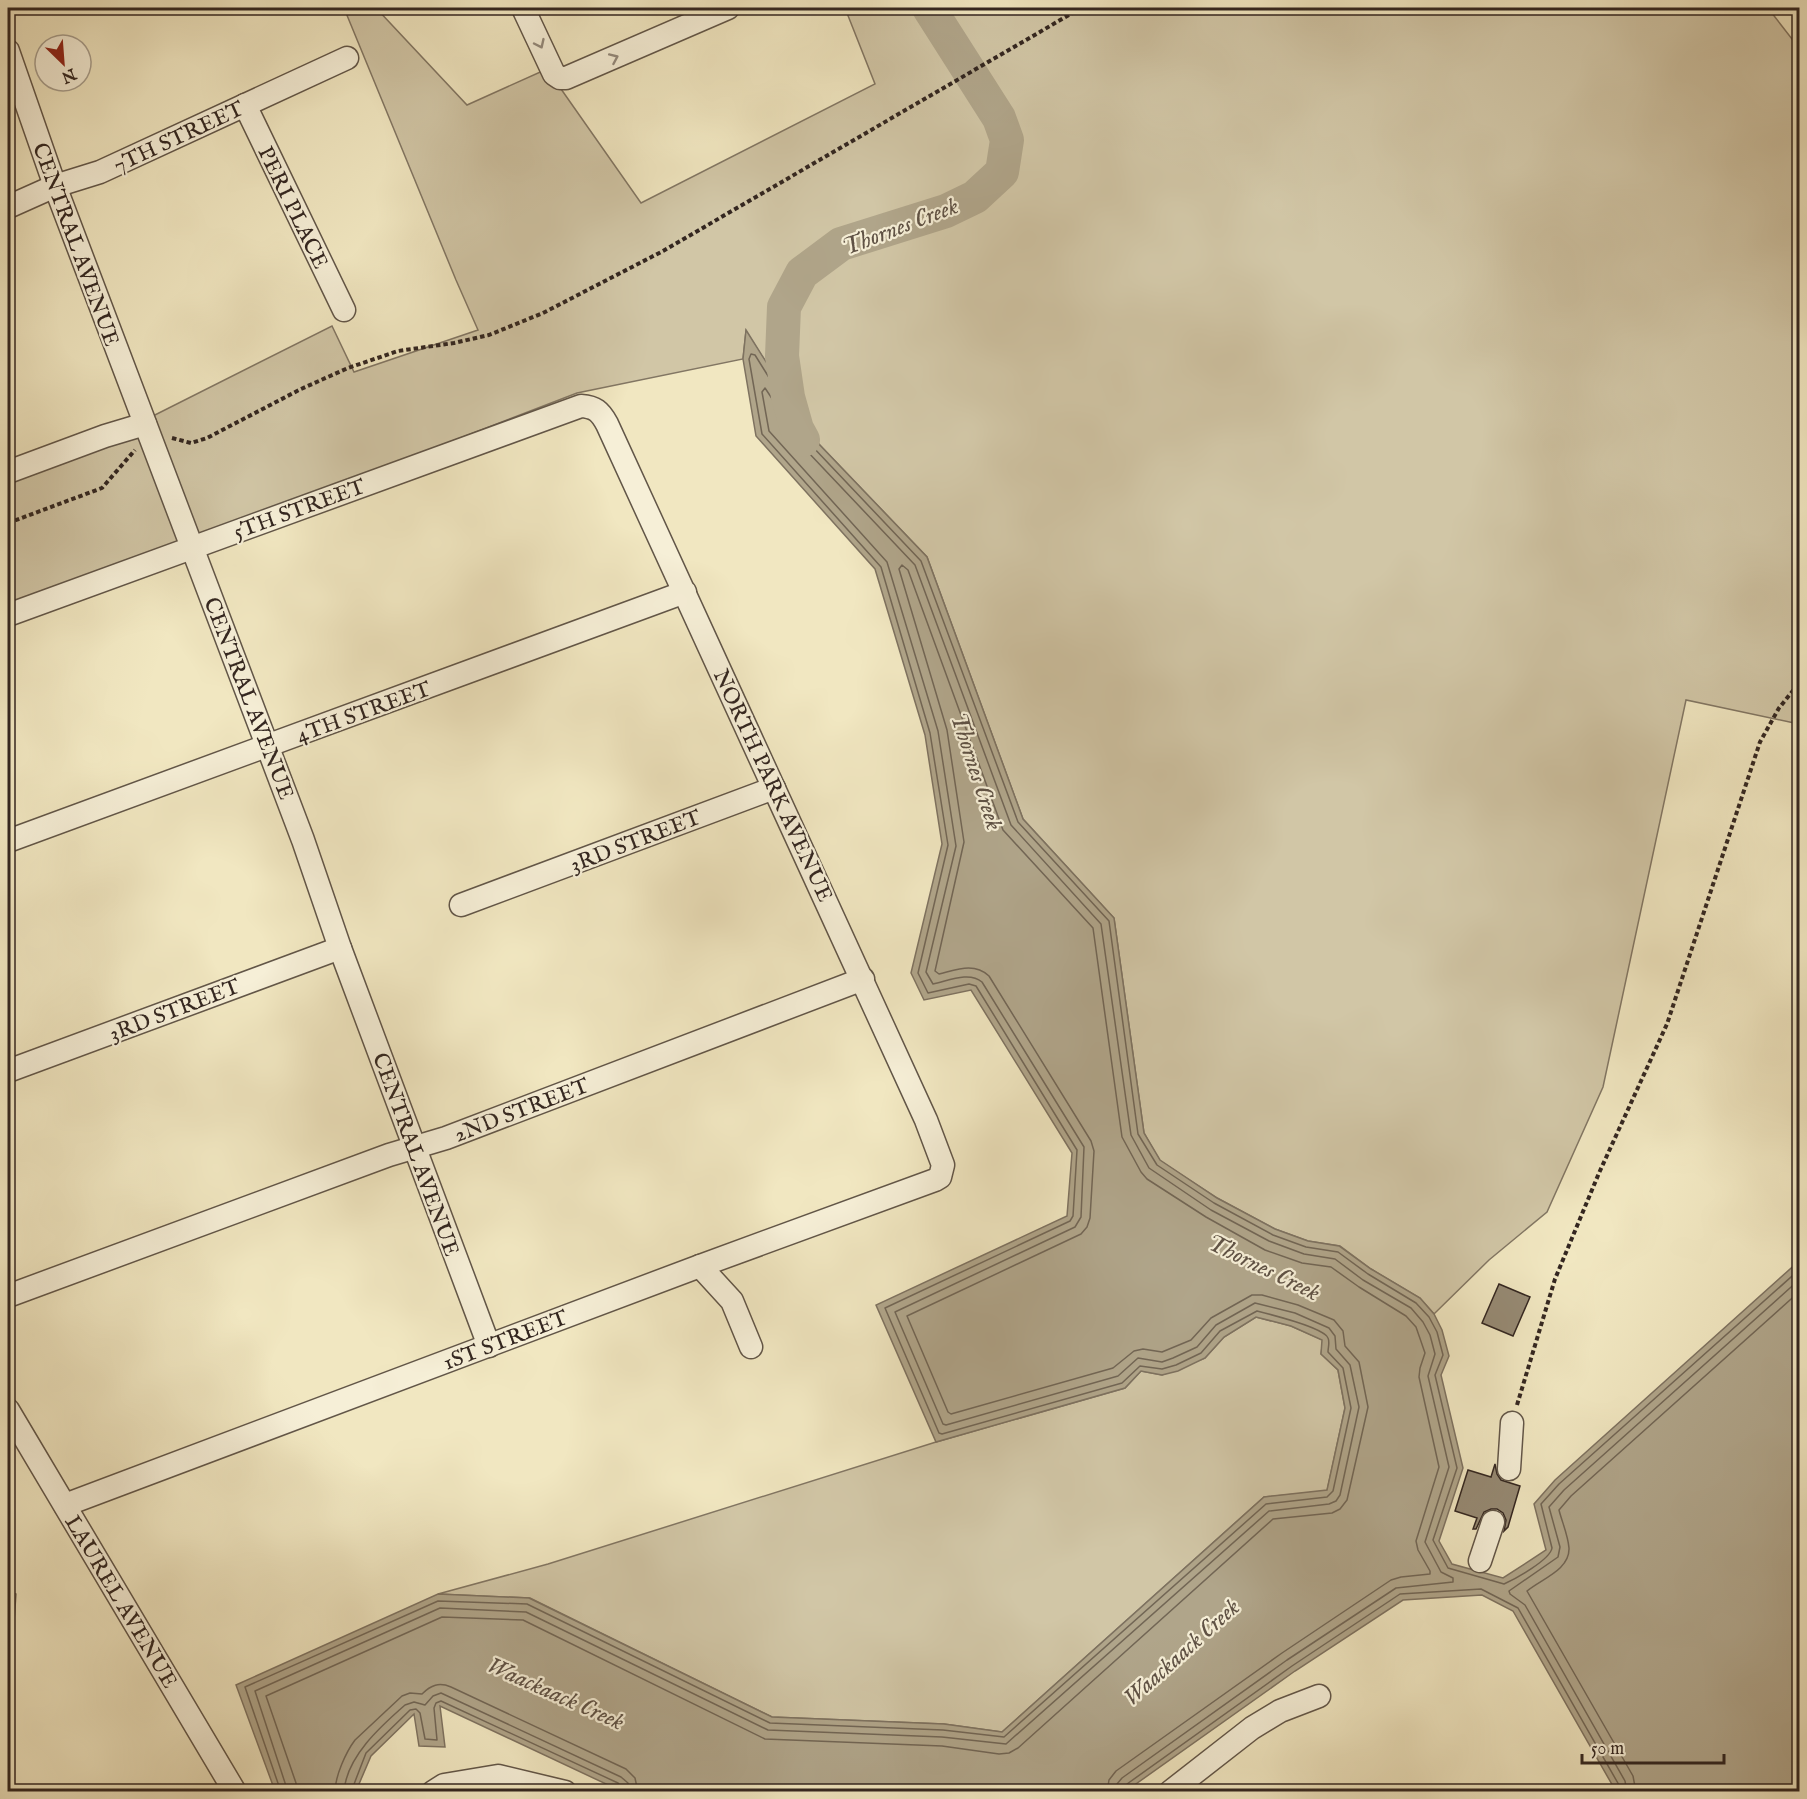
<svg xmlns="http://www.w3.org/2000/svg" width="1807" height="1799" font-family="'IM FELL English',serif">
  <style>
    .green { fill: #d1c6a6; stroke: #827663; stroke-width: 1.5 }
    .water { fill: #b0a58a; stroke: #7e7260; stroke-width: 1.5 }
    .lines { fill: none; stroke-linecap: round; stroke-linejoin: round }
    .shore { stroke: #726655; stroke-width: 1.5 }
    .river { stroke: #b0a58a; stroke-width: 34 }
    .building { fill: #968a74; stroke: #332620; stroke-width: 1.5 }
    .minor-casing { stroke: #625648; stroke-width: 25 }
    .path { stroke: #332620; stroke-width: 4; stroke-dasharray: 4.5 3; stroke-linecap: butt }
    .minor { stroke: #f6efd7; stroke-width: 22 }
    .oneway { stroke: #948a7c }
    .labels { text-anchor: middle; stroke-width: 4.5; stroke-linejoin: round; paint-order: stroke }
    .street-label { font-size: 22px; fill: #332620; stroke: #f6efd7 }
    .water-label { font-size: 24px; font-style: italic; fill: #5f5245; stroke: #f6efd7 }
  </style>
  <rect width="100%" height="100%" fill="#f1e7c1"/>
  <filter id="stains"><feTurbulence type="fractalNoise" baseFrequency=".00333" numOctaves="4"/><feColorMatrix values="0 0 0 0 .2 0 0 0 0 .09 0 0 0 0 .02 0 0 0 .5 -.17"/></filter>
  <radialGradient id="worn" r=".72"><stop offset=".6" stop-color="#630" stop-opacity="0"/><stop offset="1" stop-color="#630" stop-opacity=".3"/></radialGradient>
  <g class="green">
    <polygon points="344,8 376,8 467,105 547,69 641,203 875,84 845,8 1768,8 1799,48 1799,724 1686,700 1603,1087 1547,1212 1489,1260 1434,1314 1420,1298 1371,1269 1340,1246 1308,1241 1275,1229 1217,1198 1160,1161 1144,1133 1114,918 1023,819 927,557 816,441 746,331 743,359 577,393 8,613 8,465 141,422 332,326 354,372 478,330 456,280"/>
    <polygon points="1256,1317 1291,1326 1323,1340 1321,1354 1338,1370 1345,1408 1327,1491 1264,1497 1002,1732 944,1724 772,1717 530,1598 438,1594 548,1564 936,1442 1125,1388 1141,1371 1162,1375 1205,1358 1224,1337"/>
    <polygon points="8,1591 16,1594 8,1702"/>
  </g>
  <polygon class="water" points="746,330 816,441 927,557 1023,819 1114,918 1144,1133 1160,1160 1217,1198 1275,1229 1308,1241 1339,1246 1371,1269 1420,1298 1434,1314 1442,1330 1449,1356 1441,1375 1463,1468 1439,1541 1452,1564 1503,1578 1546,1550 1534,1504 1555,1480 1799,1261 1799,1791 1614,1791 1614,1788 1513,1611 1482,1595 1403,1600 1295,1671 1126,1791 621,1791 440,1706 445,1747 419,1746 414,1714 371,1756 356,1791 275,1791 236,1685 438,1594 529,1598 772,1717 944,1724 1002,1732 1264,1497 1327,1490 1345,1408 1338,1370 1321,1354 1322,1340 1291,1326 1256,1317 1224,1337 1205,1358 1178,1371 1162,1375 1141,1371 1125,1388 936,1442 876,1305 1067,1216 1072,1153 971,990 924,1000 911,973 942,844 925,735 875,569 756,436 743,359"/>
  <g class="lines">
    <g class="shore">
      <path d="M281,1792l-36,-105 193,-86 89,3 243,119 173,7 61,7 262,-233 61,-7 6,-6 18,-83 -8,-40 -15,-16c0,-4 2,-10 0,-14 -4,-10 -59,-24 -71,-27l-37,20 -19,22 -25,12 -14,4 -22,-3 -18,17 -180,51 -3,-1 -54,-125 185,-87 3,-5 4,-66 -101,-164 -7,-2 -41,9 -10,-20 30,-128 -18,-112 -49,-166 -119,-133 -13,-75 2,-5 4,1 56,90 110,116 97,261 91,99 29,213 19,31 57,38 59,32 33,12 32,5 30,22 48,29 13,14 8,15 6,23 -8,20 22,93 -24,72 15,28 56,16c11,-5 46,-24 48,-36l-11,-44 18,-20 241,-215"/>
      <path d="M288,1792l-33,-101 185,-83 86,4 242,118 174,7 64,7 263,-233 60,-7 7,-3 4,-6 19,-88 -9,-42 -14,-16 -1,-13 -6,-8 -34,-15 -40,-10 -39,22 -19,22 -24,11 -11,4 -24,-4 -20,18 -172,49 -3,-1 -48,-112 180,-85 6,-10 3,-70 -102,-165c-13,-11 -34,-1 -49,2l-7,-12 30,-126 -18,-115 -51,-169 -118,-131 -7,-39 3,-4 41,62 109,115 96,260 90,99 30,211 18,33 62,42 58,31 35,13 31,5 28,21 48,28 12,14 7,13 5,19 -7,22 21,91 -24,75 16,30 12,6v4l-57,6 -109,72 -165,118 -5,6 -1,8"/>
      <path d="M297,1792l-1,-9 -30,-87 176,-79 81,3 242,119 177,7 57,8 10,-1 9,-5 255,-229 59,-6 8,-4 7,-9 21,-93 -9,-45 -14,-16 -2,-15 -9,-11 -36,-15 -36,-10h-10l-41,23 -20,22 -29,12 -19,-3 -9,2 -21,17 -162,46 -3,-2 -41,-96 174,-82 6,-7 3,-9 4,-67 -3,-10 -102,-165c-15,-14 -33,-6 -50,-2l-4,-3 29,-129 -17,-112 -48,-161 3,-4 6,5 95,260 90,98 29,209 19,35 6,7 59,38 59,33 37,13 29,4 28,20 47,29 10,11 9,26 -5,15 -1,9 20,90 -23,74 2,9 12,21v3l-29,3 -10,3 -109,73 -166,118 -7,9 -2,12"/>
      <path d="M335,1792c0,-16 11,-40 20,-52l47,-44 8,-3 12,1c9,-9 17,-12 29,-7l175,82 9,9 3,14"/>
      <path d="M344,1792c2,-35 37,-66 61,-87l9,-3 11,3 8,-9 8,-3 180,84 7,6 1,9"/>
      <polyline points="351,1792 366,1753 410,1710 416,1709 420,1713 425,1739 437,1740 434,1708 436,1703 441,1701 618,1783 621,1787 622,1792"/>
      <polyline points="1124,1792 1127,1784 1292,1666 1400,1594 1481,1589 1518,1608 1619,1785 1620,1792"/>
      <polyline points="1627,1792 1625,1781 1525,1605 1510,1594 1509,1591 1558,1557 1560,1547 1549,1507 1564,1490 1800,1279"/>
      <path d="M1636,1792l-3,-16 -106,-185c14,-12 43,-21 42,-43 -1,-13 -7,-26 -10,-38l12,-14 229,-205"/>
    </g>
    <polyline class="river" points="803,440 797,429 788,397 782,356 784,307 802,273 841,244 946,211 975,197 1002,172 1007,140 999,118 929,8"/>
  </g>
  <g class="building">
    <polygon points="1499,1284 1530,1297 1513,1336 1482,1323"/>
    <polygon points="1495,1464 1497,1474 1501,1480 1520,1486 1508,1527 1504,1531 1506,1520 1503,1513 1497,1509 1491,1509 1484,1512 1476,1529 1473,1529 1477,1518 1455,1511 1468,1470 1491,1477"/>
  </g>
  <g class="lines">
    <defs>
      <g id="minor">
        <polyline points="523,8 554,74 560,78 566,78 728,8"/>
        <polyline points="8,51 55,186 303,840 340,948 489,1346"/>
        <polyline points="245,105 344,310"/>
        <polyline points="8,207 55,186 100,172 347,58"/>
        <polyline points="8,472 105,436 145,424"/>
        <path d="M8,615l573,-209c14,1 19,5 26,18l319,696 17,45 -3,12 -5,3 -235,86 -635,239"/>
        <polyline points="8,841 685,592"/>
        <polyline points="461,905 774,788"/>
        <polyline points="8,1071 340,948"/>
        <polyline points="700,1266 732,1301 751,1347"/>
        <polyline points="8,1296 389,1155 446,1138 863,979"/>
        <polyline points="8,1410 235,1792"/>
        <polyline points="1509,1469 1512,1423"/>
        <polyline points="1480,1561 1493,1522"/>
        <polyline points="433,1792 444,1785 498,1776 565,1792"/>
        <polyline points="1170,1792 1252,1728 1280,1711 1319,1696"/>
      </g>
    </defs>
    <use href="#minor" class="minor-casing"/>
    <g class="path">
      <polyline points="172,438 191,443 207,438 301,389 348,368 398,351 454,343 489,335 543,313 663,251 1081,8"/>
      <polyline points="8,523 102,488 135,450"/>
      <polyline points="1517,1405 1555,1279 1599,1173 1667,1024 1760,742 1779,708 1800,682"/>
    </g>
    <use href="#minor" class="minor"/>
  </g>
  <defs><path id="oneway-chevron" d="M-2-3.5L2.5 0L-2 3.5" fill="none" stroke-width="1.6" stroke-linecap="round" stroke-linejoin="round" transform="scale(1.5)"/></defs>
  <g class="oneway">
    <use href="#oneway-chevron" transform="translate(540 44) rotate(65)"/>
    <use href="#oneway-chevron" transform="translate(614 58) rotate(-24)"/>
  </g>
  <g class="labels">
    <g class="street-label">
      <text transform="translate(178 136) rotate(-25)" y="8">7TH STREET</text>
      <text transform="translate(294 207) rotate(64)" y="8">PERI PLACE</text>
      <text transform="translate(77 244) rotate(70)" y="8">CENTRAL AVENUE</text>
      <text transform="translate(299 508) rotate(-20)" y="8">5TH STREET</text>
      <text transform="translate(250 698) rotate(69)" y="8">CENTRAL AVENUE</text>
      <text transform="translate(363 711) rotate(-20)" y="8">4TH STREET</text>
      <text transform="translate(774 785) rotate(65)" y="8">NORTH PARK AVENUE</text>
      <text transform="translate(635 840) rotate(-21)" y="8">3RD STREET</text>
      <text transform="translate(174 1009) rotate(-21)" y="8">3RD STREET</text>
      <text transform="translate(521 1109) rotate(-21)" y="8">2ND STREET</text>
      <text transform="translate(417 1154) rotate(70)" y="8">CENTRAL AVENUE</text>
      <text transform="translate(505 1339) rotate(-21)" y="8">1ST STREET</text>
      <text transform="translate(122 1601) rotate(59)" y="8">LAUREL AVENUE</text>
    </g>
    <g class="water-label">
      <text transform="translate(900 226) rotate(-21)" y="8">Thornes Creek</text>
      <text transform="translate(977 771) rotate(72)" y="8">Thornes Creek</text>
      <text transform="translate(1264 1267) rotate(26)" y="8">Thornes Creek</text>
      <text transform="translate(1181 1652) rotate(-42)" y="8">Waackaack Creek</text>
      <text transform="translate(556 1693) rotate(24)" y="8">Waackaack Creek</text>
    </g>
  </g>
  <rect width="1807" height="1799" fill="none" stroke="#f1e7c1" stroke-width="30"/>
  <rect x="9" y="9" width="1789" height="1781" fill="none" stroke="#332620" stroke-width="3"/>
  <rect x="15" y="15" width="1777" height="1769" fill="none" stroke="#332620" stroke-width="1.5"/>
  <g transform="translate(63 63) rotate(155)"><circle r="28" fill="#f6efd7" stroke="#a89f8e" stroke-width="1.5"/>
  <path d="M0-4.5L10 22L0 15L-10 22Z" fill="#8f2418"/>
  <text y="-9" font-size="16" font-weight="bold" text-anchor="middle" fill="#332620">N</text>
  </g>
  <path d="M1582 1754v9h142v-9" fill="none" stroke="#332620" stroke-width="3"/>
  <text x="1591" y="1754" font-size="18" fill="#332620" stroke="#f6efd7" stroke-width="4.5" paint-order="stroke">50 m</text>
  <rect width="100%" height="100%" filter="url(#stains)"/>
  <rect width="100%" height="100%" fill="url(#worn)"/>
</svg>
